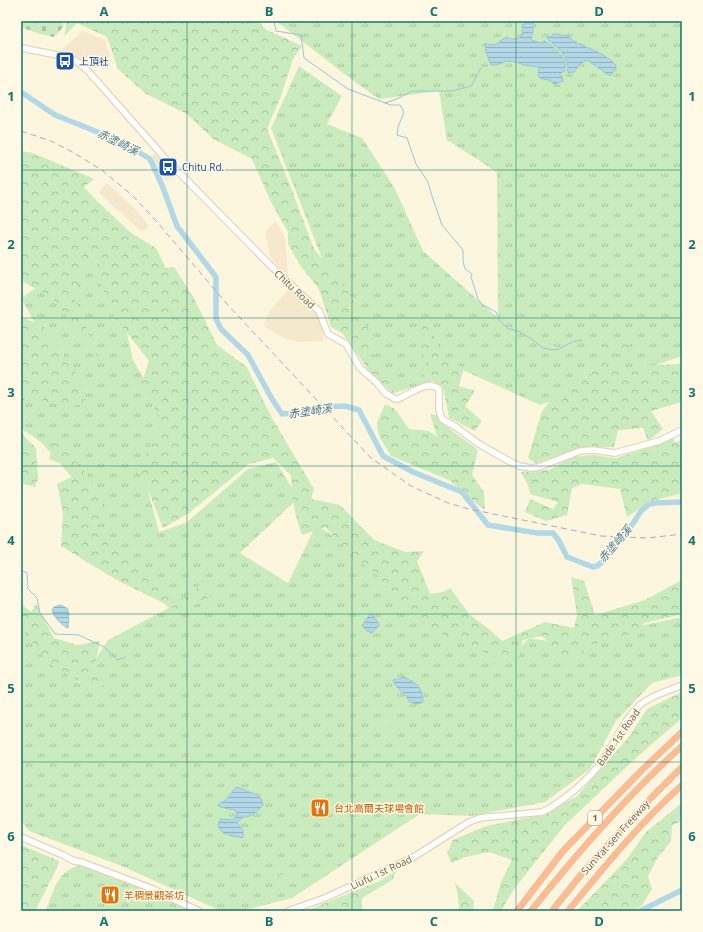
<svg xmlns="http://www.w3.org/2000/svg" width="703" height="932" font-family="'Open Sans','Noto Sans TC',sans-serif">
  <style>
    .residential { fill: #f5e8cc }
    .grass { fill: url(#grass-tufts) }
    .forest { fill: url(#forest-crowns) }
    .cemetery { fill: url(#cemetery-stones) }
    .pitch { fill: #c9ebbd }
    .water { fill: url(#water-rules); stroke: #98c6d9 }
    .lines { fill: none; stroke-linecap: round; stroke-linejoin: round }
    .stream { stroke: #98c6d9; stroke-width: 1 }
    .river { stroke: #b2d8e7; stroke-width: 5.5 }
    .secondary-casing { stroke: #e7d4b8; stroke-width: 8 }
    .highway-casing { stroke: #fff; stroke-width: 9 }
    .secondary { stroke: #fff; stroke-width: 5.5 }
    .highway { stroke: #fbbc91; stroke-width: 7 }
    .rail { stroke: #b99ec6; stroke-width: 1; stroke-dasharray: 6 4; stroke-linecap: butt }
    .grid { fill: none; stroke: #0f766e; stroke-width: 1; stroke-opacity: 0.55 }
    .labels { text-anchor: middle; stroke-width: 3; stroke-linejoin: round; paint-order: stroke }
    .shield { fill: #fff9e6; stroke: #9e8c75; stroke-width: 1 }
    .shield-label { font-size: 9px; font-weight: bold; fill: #745d45 }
    .transit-label { font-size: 10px; fill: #164399; stroke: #fff9e6; text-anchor: start }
    .street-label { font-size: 10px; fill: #745d45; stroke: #fff9e6 }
    .food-label { font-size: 10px; fill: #c56008; stroke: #fff9e6; text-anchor: start }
    .water-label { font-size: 11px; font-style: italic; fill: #417890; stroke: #fff9e6 }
    .neatline { fill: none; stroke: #0f766e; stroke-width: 1.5 }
    .grid-label { font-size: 13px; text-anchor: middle; font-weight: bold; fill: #0f766e }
  </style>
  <defs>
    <pattern id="grass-tufts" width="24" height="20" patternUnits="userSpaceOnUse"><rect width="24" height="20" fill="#c9ebbd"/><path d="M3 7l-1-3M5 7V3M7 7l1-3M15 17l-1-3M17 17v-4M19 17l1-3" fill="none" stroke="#a8c29b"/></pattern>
    <pattern id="forest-crowns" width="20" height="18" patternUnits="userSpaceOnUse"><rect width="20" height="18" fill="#c9ebbd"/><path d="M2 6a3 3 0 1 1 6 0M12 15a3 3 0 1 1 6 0" fill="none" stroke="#a8c29b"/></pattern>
    <pattern id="cemetery-stones" width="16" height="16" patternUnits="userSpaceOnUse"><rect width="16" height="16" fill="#c9ebbd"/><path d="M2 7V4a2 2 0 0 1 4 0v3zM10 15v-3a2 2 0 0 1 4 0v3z" fill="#a8c29b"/></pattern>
    <pattern id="water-rules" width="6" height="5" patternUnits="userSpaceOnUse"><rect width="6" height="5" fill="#b2d8e7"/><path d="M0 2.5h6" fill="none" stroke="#95b2bd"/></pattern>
  </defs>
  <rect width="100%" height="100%" fill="#fdf6de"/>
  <g class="residential">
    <polygon points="83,31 106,41 110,57 91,66 60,51"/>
    <polygon points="155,153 176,176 165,181 151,157"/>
    <polygon points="107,183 136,210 149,226 142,232 99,193"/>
    <polygon points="276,221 285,238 288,277 270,257 265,232"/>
    <polygon points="289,289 316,313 321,321 324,341 298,342 283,338 264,326 266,317 273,307"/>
  </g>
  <g class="grass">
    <polygon points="276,21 682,21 682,356 540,405 465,371 394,393 378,378 329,276 271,128 299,66 342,96 327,124 362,138 394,187 423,251 498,318 497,172 447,140 439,91 379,99 351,79"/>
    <polygon points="94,249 112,267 133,360 168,419 142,469 159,532 186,523 248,469 276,462 298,498 240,553 288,583 316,525 514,655 529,638 559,643 682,617 682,675 652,683 616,721 590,769 545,802 471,816 420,814 292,898 241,911 221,911 122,866 29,831 21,820 21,620 80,683 108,640 169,608 84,526 93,501 42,443 21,428 21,395 80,405 21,298"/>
    <path d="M83,865l64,23 45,23h-147c10,-20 11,-42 38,-46z"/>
  </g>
  <g class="forest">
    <polygon points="66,21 259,21 265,29 302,46 293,59 281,96 267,129 290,185 314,249 347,290 371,335 373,356 389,372 393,384 393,394 369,371 343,334 331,327 319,289 300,265 288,244 288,232 271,202 252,159 213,139 187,114 146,94 118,69 107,37 77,23 64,36 66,27"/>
    <path d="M21,151l12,2 61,26 -10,8 15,16 32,30 25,15 10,20 8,-1 20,31 23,47 29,21 26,52 42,71 -3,10 29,6 34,35 31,12 19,-1 -7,10 13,33 13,-2 7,-4 20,27 19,14 13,12 43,-19 29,6 3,-13 -6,-38 13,4 11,34 50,-15 35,-19 2,-4v37l-37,9 -17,12 -44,12 -1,14 -20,-5 -21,-20 -19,4 -4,15 -5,4 -18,-2 -49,-21 -31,-15 -39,-46 -28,-22 -24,-26 -23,8c-8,-22 -10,-37 -11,-60l-18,-17 -24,6 -60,49 -26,15 -24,-61 23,-46 -21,-36 8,-24 -36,-46 -13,-33 -1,-23 -9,-2 -7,10 -8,33 19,47 13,11 -6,3 -49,-64 -31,-16z"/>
    <polygon points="21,317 43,326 77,375 86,404 71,406 25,397 21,418"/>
    <polygon points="424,321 430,325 444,362 464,367 459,386 475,391 465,406 482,421 475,431 449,418 443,387 423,376 426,362 418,338"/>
    <polygon points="631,336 628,348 604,363 611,372 636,366 679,364 682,360 682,402 651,411 663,429 648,441 643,428 618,430 614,447 585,447 536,463 528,458 542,411 556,394 590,377 605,345"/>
    <polygon points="385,404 395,409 409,429 428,431 437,436 430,414 437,415 442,423 478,450 472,475 484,492 485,510 478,505 449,480 391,456 379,436 377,423"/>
    <polygon points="21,427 23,435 36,448 38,479 35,487 21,483"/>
    <polygon points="55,437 62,438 76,462 92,481 103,505 97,527 149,577 179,600 194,592 203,580 213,595 185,610 177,610 115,579 61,546 63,513 57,484 76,475 70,467 49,459"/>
    <polygon points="674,437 674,442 682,441 682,493 649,502 627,517 620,489 582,484 572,488 567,515 546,521 525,512 530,499 553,509 558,502 530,494 528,485 521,472 549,470 572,457 593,455 616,458 659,444"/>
    <polygon points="21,604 31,612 36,604 54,638 77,645 100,641 93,674 109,682 95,690 49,664 21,628"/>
    <polygon points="682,692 682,718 637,757 564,826 514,889 501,911 491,911 494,907 501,882 512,860 489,852 466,857 451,863 447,853 453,840 486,826 536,816 576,797 628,738 647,709"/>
    <polygon points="682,803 682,821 672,825 671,841 658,857 648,876 652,889 642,905 634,911 577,911 627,859 646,832"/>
    <polygon points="21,845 59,861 58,866 35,911 21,911"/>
    <polygon points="397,870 392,880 362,898 362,911 305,911 380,881"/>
    <polygon points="455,883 474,901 473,911 459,911 458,896"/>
  </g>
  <polygon class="cemetery" points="21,21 61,21 64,26 54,37 40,34 21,27"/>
  <g class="pitch">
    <path d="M389,715l7,3 1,4 -1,4c-7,1 -16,2 -19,-5l4,-4z"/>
    <polygon points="284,874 289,877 290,881 287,886 276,889 274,887 274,884 280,875"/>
  </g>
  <g class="water">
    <path d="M527,23h5l2,1 -3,16 10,3 4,-2c10,7 22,16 20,30l-6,3 3,2 1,5 -9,3 -5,-4 -7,-1 -4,-3 1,-9 -15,-2 -8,-3 -8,-1 -13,4h-4l-5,-13 -1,-8 10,1 11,-8c7,4 12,2 17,-2l-1,-10z"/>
    <path d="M553,34c5,-1 9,3 15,1 5,7 11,9 18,12 11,4 22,10 30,18v4l-6,7 -23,-16 -7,4 -6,8 -6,1c0,-17 -8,-24 -21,-34v-2h4z"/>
    <path d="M60,605l7,3 2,6 -1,14c-6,-2 -15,-12 -16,-18l2,-3z"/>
    <polygon points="371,613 379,624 379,626 372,633 367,631 364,628 364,622"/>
    <path d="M404,677c12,6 19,10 19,25l-5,2 -8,-2c-4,-7 -15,-15 -17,-22z"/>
    <path d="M237,787c4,1 6,2 9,4 9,3 15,3 17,14 -6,7 -11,12 -20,12l-6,6c5,5 7,8 6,15 -9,-3 -30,-2 -23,-19 8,0 13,3 18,-4l-4,-5 -14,-3 -1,-2 1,-2c9,-3 10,-11 17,-16z"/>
  </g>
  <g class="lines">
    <g class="stream">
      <polyline points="274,21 276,31 301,35 304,58 348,89 385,103 397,99 412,91 452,91 471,86 481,68"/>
      <polyline points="385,103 391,105 400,105 404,112 398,127 397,135 407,138 416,164 428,182 432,196 442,225 463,250 463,261 465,269 472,274 471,277 478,299 483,305 496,312 499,320 507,328 520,332 533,340 543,348 552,350 559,349 572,342 582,340"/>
      <polyline points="21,570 27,573 28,589 37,598 40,613 55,634 79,635 104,647 118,660 125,657"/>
    </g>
    <g class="river">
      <polyline points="21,92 55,115 120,141 150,159 162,185 177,226 216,277 216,319 221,329 248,355 272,399 282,414 309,412 324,407 345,406 359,410 383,456 413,472 462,492 488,525 537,533 553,533 559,541 567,557 593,567 597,566 602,562 632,525 641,511 648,505 654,503 682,502"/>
      <polyline points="640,911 682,890"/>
    </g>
    <defs>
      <g id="secondary">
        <path d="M21,48l47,9 11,6 9,8 76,86 106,108 49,46 9,23 18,10 14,24 16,14 9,11 10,6h3c10,-4 30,-20 41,-10v21l3,9 14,8 23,17 28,16 12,6 12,2 8,-1 41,-16 13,-1 22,3 44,-12 23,-11"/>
        <polyline points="21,837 63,855 74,861 81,862 153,889 171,898 199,911"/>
        <path d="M288,911l37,-13 87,-40 57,-36 11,-4 62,-6 6,-3c18,-10 45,-33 56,-51 12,-17 20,-39 36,-53 11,-10 29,-14 42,-20"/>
      </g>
      <g id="highway">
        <polyline points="517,911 563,851 643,769 682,732"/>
        <path d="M531,911c46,-58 96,-115 151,-165"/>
        <polyline points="552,911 584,871 651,798 682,767"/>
        <path d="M568,911c36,-44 72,-88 114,-126"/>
      </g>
    </defs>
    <use href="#secondary" class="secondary-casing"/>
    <use href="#highway" class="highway-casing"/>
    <use href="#secondary" class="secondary"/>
    <use href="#highway" class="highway"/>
    <polyline class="rail" points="21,131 51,141 76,154 103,171 133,196 157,222 227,304 371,458 411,486 448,503 469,509 601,536 648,538 682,534"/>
  </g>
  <path class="grid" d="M187,21v890M352,21v890M516,21v890M21,170h661M21,318h661M21,466h661M21,614h661M21,762h661"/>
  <defs>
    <symbol id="bus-square" viewBox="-11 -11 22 22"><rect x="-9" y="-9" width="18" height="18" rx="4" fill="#1a4fb4" stroke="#fff9e6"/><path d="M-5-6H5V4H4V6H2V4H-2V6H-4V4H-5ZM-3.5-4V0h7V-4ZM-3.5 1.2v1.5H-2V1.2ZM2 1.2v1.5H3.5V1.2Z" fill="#fff"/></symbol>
    <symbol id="restaurant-square" viewBox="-11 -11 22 22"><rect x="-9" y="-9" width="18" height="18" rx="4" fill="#e8710a" stroke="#fff9e6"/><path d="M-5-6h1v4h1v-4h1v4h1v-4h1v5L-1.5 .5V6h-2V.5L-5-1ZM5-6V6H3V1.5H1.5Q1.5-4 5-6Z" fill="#fff"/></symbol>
  </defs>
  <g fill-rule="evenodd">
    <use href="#bus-square" x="54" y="50" width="22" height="22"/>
    <use href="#bus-square" x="157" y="156" width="22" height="22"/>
    <use href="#restaurant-square" x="309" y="797" width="22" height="22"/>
    <use href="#restaurant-square" x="99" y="884" width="22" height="22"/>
  </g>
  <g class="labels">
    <rect class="shield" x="588" y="811" width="14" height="14" rx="3"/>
    <g class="shield-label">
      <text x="595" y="821">1</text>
    </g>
    <g class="transit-label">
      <text x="79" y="65">上頂社</text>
      <text x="182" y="171">Chitu Rd.</text>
    </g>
    <g class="street-label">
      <text transform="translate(295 289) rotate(43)" y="4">Chitu Road</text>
      <text transform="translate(618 737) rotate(-55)" y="4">Bade 1st Road</text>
      <text transform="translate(615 837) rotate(-48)" y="4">Sun Yat-sen Freeway</text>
      <text transform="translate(381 872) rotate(-25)" y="4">Liufu 1st Road</text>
    </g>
    <g class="food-label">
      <text x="334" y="812">台北高爾夫球場會館</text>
      <text x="124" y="899">羊稠景觀茶坊</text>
    </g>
    <g class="water-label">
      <text transform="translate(118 142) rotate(26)" y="4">赤塗崎溪</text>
      <text transform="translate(310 411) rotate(-8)" y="4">赤塗崎溪</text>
      <text transform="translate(615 544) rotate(-49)" y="4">赤塗崎溪</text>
    </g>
  </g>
  <rect width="703" height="932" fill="none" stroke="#fff9e6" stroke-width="44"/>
  <rect x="22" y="22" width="659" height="888" class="neatline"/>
  <g class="grid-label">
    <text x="104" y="16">A</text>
    <text x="269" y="16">B</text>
    <text x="434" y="16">C</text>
    <text x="599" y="16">D</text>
    <text x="11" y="101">1</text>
    <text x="692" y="101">1</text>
    <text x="11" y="249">2</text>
    <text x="692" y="249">2</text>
    <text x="11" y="397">3</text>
    <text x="692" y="397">3</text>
    <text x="11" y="545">4</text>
    <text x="692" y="545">4</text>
    <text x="11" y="693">5</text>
    <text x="692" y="693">5</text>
    <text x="11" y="841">6</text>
    <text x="692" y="841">6</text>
    <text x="104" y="926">A</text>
    <text x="269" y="926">B</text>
    <text x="434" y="926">C</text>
    <text x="599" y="926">D</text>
  </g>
</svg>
